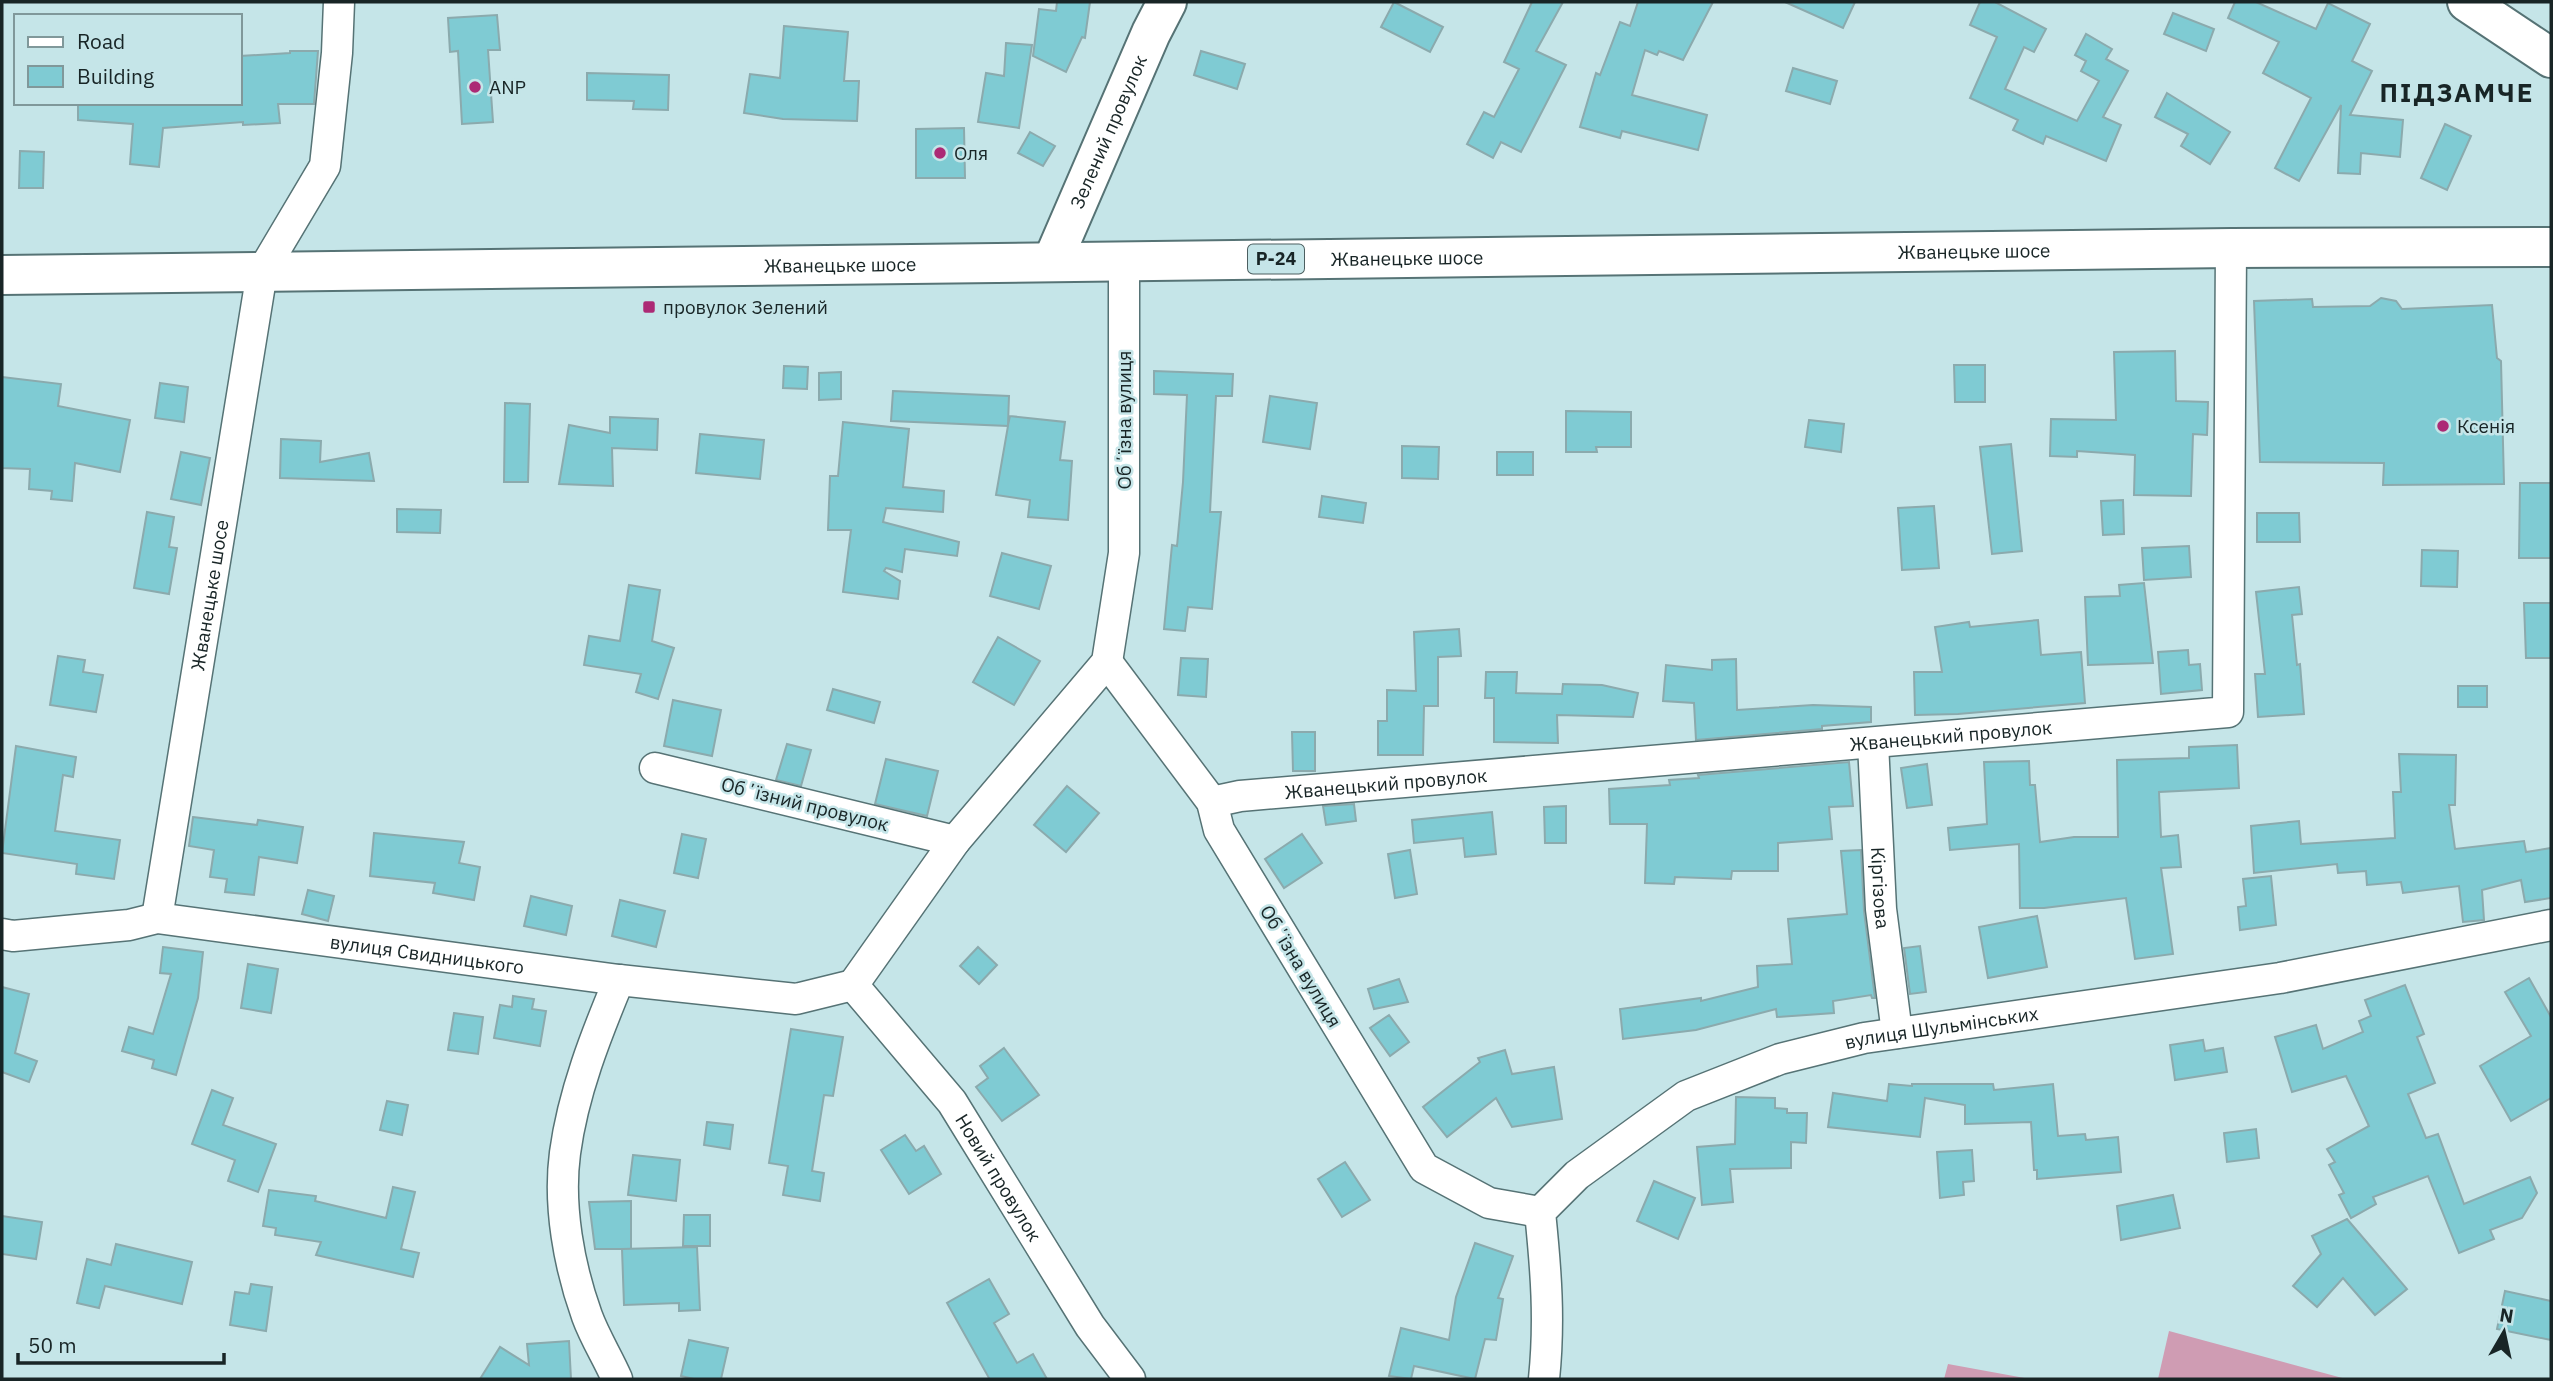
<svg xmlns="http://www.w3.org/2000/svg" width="2553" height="1381" font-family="'IBM Plex Sans',sans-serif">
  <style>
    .green { fill: #cf9cb3 }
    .building { fill: #7fcbd3; stroke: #8baaad; stroke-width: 2 }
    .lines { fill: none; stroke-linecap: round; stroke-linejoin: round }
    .street-casing { stroke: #567375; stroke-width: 33 }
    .primary-casing { stroke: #567375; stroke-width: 42 }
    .street { stroke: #fff; stroke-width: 30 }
    .primary { stroke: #fff; stroke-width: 38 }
    .poi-dot { fill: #ac2a75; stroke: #c5e5e8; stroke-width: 2.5 }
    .labels { text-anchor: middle; stroke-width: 5; stroke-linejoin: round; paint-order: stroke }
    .shield { fill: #c5e5e8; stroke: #4c5f60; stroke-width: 2 }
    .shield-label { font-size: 18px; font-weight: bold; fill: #182526 }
    .poi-label { font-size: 19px; fill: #182526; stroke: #c5e5e8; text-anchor: start }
    .street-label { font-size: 19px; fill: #182526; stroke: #c5e5e8 }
    .district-label { font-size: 26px; font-weight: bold; letter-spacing: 2px; fill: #182526; stroke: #c5e5e8 }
  </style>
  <rect width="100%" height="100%" fill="#c5e5e8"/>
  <g class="green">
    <polygon points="2169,1331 2346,1379 2158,1379"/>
    <polygon points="1948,1364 2030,1379 1944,1379"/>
  </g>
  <g class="building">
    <polygon points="1057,2 1090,2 1085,38 1082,37 1066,72 1033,56 1039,9 1056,11"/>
    <polygon points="1394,2 1443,27 1430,52 1381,27"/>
    <polygon points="1532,2 1563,2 1536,51 1566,65 1521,152 1501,142 1493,158 1467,144 1484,112 1494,117 1519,69 1504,62"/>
    <polygon points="1638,2 1713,2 1683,60 1659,51 1657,55 1645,50 1632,95 1707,115 1698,150 1622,131 1620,138 1580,127 1596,73 1600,75 1620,22 1630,26"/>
    <polygon points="1785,2 1855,2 1843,28"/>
    <polygon points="1980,2 1995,2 2046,29 2034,52 2024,47 2005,89 2077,121 2099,81 2081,71 2086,61 2075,55 2086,34 2112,49 2106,59 2128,71 2103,117 2121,125 2106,161 2046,136 2043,144 2013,130 2018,120 1970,98 1997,37 1970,25"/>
    <polygon points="2235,2 2256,2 2316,29 2328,3 2370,24 2352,61 2372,71 2350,115 2403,120 2400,157 2361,153 2360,174 2338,173 2341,105 2299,181 2275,168 2311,98 2263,73 2279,42 2228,18"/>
    <polygon points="2173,13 2214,29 2206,51 2164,34"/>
    <polygon points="497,15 500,50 488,50 493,122 462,124 458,51 450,52 448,18"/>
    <polygon points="784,26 848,32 844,81 859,81 857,121 783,119 744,113 750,74 780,78"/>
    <polygon points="1006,43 1032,45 1019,128 978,122 986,73 1004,76"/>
    <polygon points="290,51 318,51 314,104 278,104 280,123 243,125 243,122 163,128 159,167 130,164 133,124 78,120 78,103 242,103 240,56 290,53"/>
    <polygon points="1201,51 1245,64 1237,89 1194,75"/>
    <polygon points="1793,68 1837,81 1830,104 1786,91"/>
    <polygon points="587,73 669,75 668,110 633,109 634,101 587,100"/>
    <polygon points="2167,93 2230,132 2210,164 2181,146 2188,134 2155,117"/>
    <polygon points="2445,124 2471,136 2447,190 2421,178"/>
    <polygon points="964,128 965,178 916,178 916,129"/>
    <polygon points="1030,132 1055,146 1043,166 1018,153"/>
    <polygon points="20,151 44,152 43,188 19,188"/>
    <polygon points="2381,298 2396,301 2402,309 2492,305 2497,358 2501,361 2504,484 2383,485 2384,463 2260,462 2254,301 2312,299 2313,307 2370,306"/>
    <polygon points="2175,351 2176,401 2208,402 2207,435 2193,434 2191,496 2134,495 2135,455 2077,451 2077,457 2050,456 2051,419 2116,420 2114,352"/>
    <polygon points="1954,365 1985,365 1985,402 1955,402"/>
    <polygon points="784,366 808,367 807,389 783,388"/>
    <polygon points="1154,371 1233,374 1232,396 1216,396 1210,512 1221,512 1212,609 1188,607 1185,631 1164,629 1172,545 1177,546 1183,482 1187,395 1154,394"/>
    <polygon points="841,372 841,399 819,400 819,373"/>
    <polygon points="2,377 61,384 58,406 130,420 120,472 75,463 72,501 51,499 52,491 29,489 30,469 2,468"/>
    <polygon points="160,383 188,387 184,422 155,418"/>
    <polygon points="893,391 1009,396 1008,425 1010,416 1065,422 1060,460 1072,461 1068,520 1028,517 1030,500 996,495 1008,426 891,421"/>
    <polygon points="1270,396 1317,403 1310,449 1263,442"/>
    <polygon points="505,403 530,404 528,482 504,482"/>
    <polygon points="1566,411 1631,412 1631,447 1596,447 1597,452 1566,452"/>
    <polygon points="610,417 658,419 657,450 612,448 613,486 559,484 569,425 610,433"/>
    <polygon points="1809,420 1844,424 1841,452 1805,447"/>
    <polygon points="843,422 909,429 903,487 944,491 943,512 886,508 883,522 959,542 957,556 905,549 902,572 886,568 884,571 900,581 898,599 843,592 851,530 828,530 830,476 838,476"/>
    <polygon points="700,434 764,440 760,479 696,473"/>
    <polygon points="281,439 321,441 320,462 369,453 374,481 280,478"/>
    <polygon points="2011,444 2022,551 1992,554 1980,447"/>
    <polygon points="1402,446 1439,447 1438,479 1402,478"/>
    <polygon points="181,452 210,458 201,505 171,499"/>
    <rect x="1497" y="452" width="36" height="23"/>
    <polygon points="2520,483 2551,483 2551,558 2519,558"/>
    <polygon points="1322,496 1366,503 1363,523 1319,517"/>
    <polygon points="2123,500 2124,534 2103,535 2101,501"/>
    <polygon points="1934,506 1939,568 1902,570 1898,508"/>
    <polygon points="397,509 441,510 440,533 397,532"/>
    <polygon points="147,512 174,517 169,547 177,548 169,594 134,588"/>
    <polygon points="2257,513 2299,513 2300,542 2257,542"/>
    <polygon points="2189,546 2191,577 2144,580 2142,548"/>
    <polygon points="2422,550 2458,551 2457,587 2421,586"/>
    <polygon points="1002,553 1051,566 1039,609 990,596"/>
    <polygon points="2144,583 2153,663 2088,665 2085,597 2120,596 2119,585"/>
    <polygon points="629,585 660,590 652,641 674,648 658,699 636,692 641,674 584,665 589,636 620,641"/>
    <polygon points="2299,587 2302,614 2292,615 2297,665 2300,664 2304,714 2258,717 2255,674 2265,674 2256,592"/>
    <polygon points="2524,603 2551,603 2551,658 2526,658"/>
    <polygon points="2038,620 2041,655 2081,652 2085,703 1958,714 1915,715 1914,672 1942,672 1935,627 1969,622 1970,627"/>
    <polygon points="1459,629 1461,656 1438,657 1438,706 1424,706 1423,755 1378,755 1378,721 1387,721 1387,690 1416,691 1414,632"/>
    <polygon points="998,637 1040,661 1014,705 973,682"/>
    <polygon points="2188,650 2189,665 2200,664 2202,690 2161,694 2158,652"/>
    <polygon points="58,656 85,660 83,672 103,675 96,712 50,705"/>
    <polygon points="1181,658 1208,659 1206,697 1178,695"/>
    <polygon points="1736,659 1737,710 1813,705 1871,707 1871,722 1822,726 1822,729 1696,740 1694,703 1663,701 1666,665 1712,670 1712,660"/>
    <polygon points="1486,672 1517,672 1516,693 1562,694 1563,684 1602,685 1638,693 1633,717 1557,715 1558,743 1494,742 1494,698 1485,698"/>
    <rect x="2458" y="686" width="29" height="21"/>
    <polygon points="833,689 880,702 874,723 827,710"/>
    <polygon points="673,700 721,710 712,756 664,746"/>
    <polygon points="1292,732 1315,732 1315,771 1293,771"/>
    <polygon points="787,744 811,750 801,786 776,780"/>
    <polygon points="2237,745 2239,788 2159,792 2161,837 2178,835 2181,867 2161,868 2173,954 2135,959 2126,898 2044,908 2020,908 2019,844 1950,850 1948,828 1987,824 1984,762 2029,761 2030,785 2035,785 2040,842 2074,837 2118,837 2117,760 2189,758 2189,747"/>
    <polygon points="16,746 76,757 73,777 63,775 55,831 120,840 114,879 76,874 77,864 2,853"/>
    <polygon points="2399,754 2456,755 2455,805 2449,805 2455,849 2524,841 2526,852 2551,848 2551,898 2525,902 2521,880 2482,890 2484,920 2463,922 2459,886 2403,893 2401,882 2367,885 2366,871 2338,873 2337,864 2254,873 2251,826 2299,821 2301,844 2395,838 2393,792 2401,792"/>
    <polygon points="886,759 938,771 927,816 875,804"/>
    <polygon points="1849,762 1853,806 1829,807 1832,839 1778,843 1778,871 1732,871 1731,879 1675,877 1674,884 1645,883 1647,824 1610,824 1609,789 1670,785 1669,780 1699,778 1698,775"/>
    <polygon points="1927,764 1932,805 1907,808 1901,768"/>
    <polygon points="1067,786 1099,813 1066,852 1034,825"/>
    <polygon points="1354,804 1356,821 1326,825 1323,806"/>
    <polygon points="1566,806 1566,843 1545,843 1544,807"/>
    <polygon points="1492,812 1496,854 1465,857 1463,838 1414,843 1412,820"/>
    <polygon points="193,817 257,825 258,820 303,827 297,863 259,857 254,895 225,892 227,879 210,877 214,850 189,846"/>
    <polygon points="374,833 464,842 459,863 480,867 474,900 433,893 435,883 370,876"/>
    <polygon points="682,834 706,839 698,878 674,873"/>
    <polygon points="1302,834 1322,863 1284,888 1265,859"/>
    <polygon points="1410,850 1417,894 1395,898 1388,854"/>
    <polygon points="1861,850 1864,911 1875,998 1872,998 1871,995 1833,1001 1834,1013 1777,1017 1776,1009 1696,1030 1623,1039 1620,1009 1701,998 1701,1001 1758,987 1757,966 1792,964 1788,919 1847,914 1841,851"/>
    <polygon points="2271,876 2276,925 2240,930 2238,907 2246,906 2243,879"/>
    <polygon points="308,890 334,896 328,921 302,914"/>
    <polygon points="531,896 572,906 566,935 524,926"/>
    <polygon points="620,900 665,911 656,947 612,936"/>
    <polygon points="2037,916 2047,967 1988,978 1979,927"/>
    <polygon points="1920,946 1926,992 1910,994 1904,948"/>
    <polygon points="163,947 203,952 198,998 176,1075 152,1068 154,1060 122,1051 129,1027 153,1034 171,974 160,973"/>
    <polygon points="978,947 997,965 979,984 960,966"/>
    <polygon points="248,964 278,969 271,1013 241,1008"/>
    <polygon points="2529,978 2551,1017 2551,1098 2511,1121 2480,1066 2531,1036 2505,992"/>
    <polygon points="1399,979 1408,1002 1374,1009 1368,989"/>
    <polygon points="2405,985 2424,1034 2417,1037 2435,1083 2408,1094 2426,1138 2438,1134 2464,1204 2530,1177 2537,1193 2522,1218 2490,1230 2494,1239 2459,1253 2428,1176 2373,1197 2376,1204 2351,1218 2339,1195 2344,1193 2329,1165 2335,1162 2327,1149 2369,1126 2346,1076 2292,1092 2275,1037 2316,1025 2323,1049 2363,1032 2359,1021 2371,1016 2365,1000"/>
    <polygon points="2,987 29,994 15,1053 37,1061 29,1082 2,1072"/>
    <polygon points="513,996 534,999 532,1009 546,1011 540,1046 494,1038 500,1005 512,1007"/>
    <polygon points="454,1013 483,1017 478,1054 448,1050"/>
    <polygon points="1389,1015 1409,1042 1390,1056 1370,1028"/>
    <polygon points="791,1029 843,1037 833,1096 824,1095 812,1171 824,1173 820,1201 783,1195 788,1166 769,1163"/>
    <polygon points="2203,1040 2205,1051 2223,1048 2227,1072 2175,1080 2170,1045"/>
    <polygon points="1004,1048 1039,1095 1002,1121 976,1087 988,1078 980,1066"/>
    <polygon points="1505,1050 1512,1074 1554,1067 1562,1119 1512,1127 1496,1098 1447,1137 1423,1107 1480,1062 1478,1058"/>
    <polygon points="1889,1084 1912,1086 1912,1084 1993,1084 1994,1090 2053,1084 2058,1136 2085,1134 2086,1140 2118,1137 2121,1172 2037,1179 2037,1170 2034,1170 2031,1122 1965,1124 1965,1105 1925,1098 1920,1137 1828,1127 1833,1093 1887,1101"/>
    <polygon points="212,1090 233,1098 223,1125 276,1144 258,1192 228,1181 235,1160 192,1144"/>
    <polygon points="1736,1097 1775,1098 1775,1108 1787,1109 1787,1113 1807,1113 1806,1143 1791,1142 1791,1168 1730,1169 1733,1202 1702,1205 1697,1147 1735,1144"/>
    <polygon points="387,1101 408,1105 402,1135 380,1130"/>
    <polygon points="707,1122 733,1125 730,1149 704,1145"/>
    <polygon points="2256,1129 2259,1158 2227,1162 2224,1133"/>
    <polygon points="905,1135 916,1151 924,1146 941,1174 909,1194 881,1150"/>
    <polygon points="1972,1150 1974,1181 1963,1182 1964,1195 1940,1198 1937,1152"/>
    <polygon points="633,1155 680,1160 676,1201 628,1195"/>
    <polygon points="1345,1162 1370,1200 1342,1217 1318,1179"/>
    <polygon points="1654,1181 1695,1198 1678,1239 1637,1221"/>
    <polygon points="393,1187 415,1192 401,1249 419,1253 413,1277 316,1255 321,1242 275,1235 276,1228 263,1226 269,1190 316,1196 315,1201 386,1218"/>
    <polygon points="2173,1195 2180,1228 2121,1240 2117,1206"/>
    <polygon points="631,1201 631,1249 595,1249 589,1202"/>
    <polygon points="684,1215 710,1215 710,1246 683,1246"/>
    <polygon points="2,1216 42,1222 36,1259 2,1254"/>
    <polygon points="2347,1219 2407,1289 2375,1315 2343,1278 2317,1307 2293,1286 2321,1254 2312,1236"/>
    <polygon points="1475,1243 1513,1256 1498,1298 1503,1299 1496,1340 1485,1339 1475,1379 1414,1366 1411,1379 1389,1376 1401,1328 1449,1340 1456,1297"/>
    <polygon points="116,1244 192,1262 182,1304 105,1286 99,1308 77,1303 87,1259 111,1265"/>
    <polygon points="697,1247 700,1310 679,1311 679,1303 624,1305 622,1249"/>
    <polygon points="989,1279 1009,1314 994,1323 1017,1363 1033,1354 1047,1379 988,1379 989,1378 947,1303"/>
    <polygon points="251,1284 272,1287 266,1331 230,1325 235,1292 249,1294"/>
    <polygon points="2505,1291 2551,1301 2551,1340 2497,1329"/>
    <polygon points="689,1340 728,1348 721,1379 694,1379 681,1376"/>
    <polygon points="569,1341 571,1379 480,1379 500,1347 529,1365 527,1344"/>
  </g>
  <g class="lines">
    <defs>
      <g id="street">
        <polyline points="1107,662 1212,802 1219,830 1424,1168 1489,1203 1540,1212"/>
        <path id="s1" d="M1873,743l8,166 16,124"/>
        <polyline points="655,768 955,841"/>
        <path id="s2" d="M1212,802l28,-6 988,-84 3,-464"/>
        <path id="s3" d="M157,918l105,-646 63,-106 12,-113 2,-51"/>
        <path id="s4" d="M2,934l11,2 116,-11 28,-7 462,62 177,19 57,-14"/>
        <polyline points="853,985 955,841 1107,662 1124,553 1124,261"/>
        <path id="s5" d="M853,985l99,117 138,224 40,53"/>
        <path d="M617,1379c-9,-21 -22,-41 -30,-63 -18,-50 -29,-110 -22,-163 8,-60 31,-118 54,-173"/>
        <path id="s6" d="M1544,1379c6,-58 2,-109 -4,-167l37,-37 109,-79 94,-37 84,-21 416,-60 271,-53"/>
      </g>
      <g id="primary">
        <polyline points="2467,2 2551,58"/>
        <path id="s7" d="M1052,262l99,-229 16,-31"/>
        <path id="s8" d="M2,275l2229,-27 320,-1"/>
      </g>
    </defs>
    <use href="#street" class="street-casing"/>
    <use href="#primary" class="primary-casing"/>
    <use href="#street" class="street"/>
    <use href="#primary" class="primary"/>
  </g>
  <g class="poi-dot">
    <circle cx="475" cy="87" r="7"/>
    <circle cx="940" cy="153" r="7"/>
    <rect x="642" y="300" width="14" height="14" rx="3.5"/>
    <circle cx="2443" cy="426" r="7"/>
  </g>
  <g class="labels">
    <rect class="shield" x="1248" y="244.5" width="56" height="29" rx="5"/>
    <g class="shield-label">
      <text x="1276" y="265">Р-24</text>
    </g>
    <g class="poi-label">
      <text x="489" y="94">ANP</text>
      <text x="954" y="160">Оля</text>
      <text x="663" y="314">провулок Зелений</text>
      <text x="2457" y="433">Ксенія</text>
    </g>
    <g class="street-label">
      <text dy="7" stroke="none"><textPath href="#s7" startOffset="142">Зелений провулок</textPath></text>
      <text dy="7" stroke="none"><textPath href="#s8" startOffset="1972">Жванецьке шосе</textPath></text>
      <text dy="7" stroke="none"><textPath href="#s8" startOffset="1405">Жванецьке шосе</textPath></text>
      <text dy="7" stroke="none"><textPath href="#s8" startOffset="838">Жванецьке шосе</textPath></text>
      <text transform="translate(1124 420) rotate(-90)" y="7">Обʼїзна вулиця</text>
      <text dy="7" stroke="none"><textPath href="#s3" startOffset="327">Жванецьке шосе</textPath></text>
      <text dy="7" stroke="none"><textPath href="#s2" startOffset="742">Жванецький провулок</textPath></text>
      <text dy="7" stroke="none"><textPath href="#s2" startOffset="175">Жванецький провулок</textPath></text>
      <text transform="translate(805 804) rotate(14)" y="7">Обʼїзний провулок</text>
      <text dy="7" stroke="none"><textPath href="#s1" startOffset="145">Кіргізова</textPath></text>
      <text dy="7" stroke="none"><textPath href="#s4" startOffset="429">вулиця Свидницького</textPath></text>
      <text transform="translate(1301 966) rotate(59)" y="7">Обʼїзна вулиця</text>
      <text dy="7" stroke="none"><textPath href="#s6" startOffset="620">вулиця Шульмінських</textPath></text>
      <text dy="7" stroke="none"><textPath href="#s5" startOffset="242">Новий провулок</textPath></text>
    </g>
    <g class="district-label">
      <text x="2457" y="102">ПІДЗАМЧЕ</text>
    </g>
  </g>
  <rect width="2553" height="1381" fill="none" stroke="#182526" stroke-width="7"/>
  <rect x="14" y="14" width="228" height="91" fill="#c5e5e8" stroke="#80989a" stroke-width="2"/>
  <rect x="28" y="37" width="35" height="10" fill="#ffffff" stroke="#80989a" stroke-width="2"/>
  <text x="77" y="49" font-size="21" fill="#182526">Road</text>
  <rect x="28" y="66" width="35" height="21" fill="#7fcbd3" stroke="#80989a" stroke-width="2"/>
  <text x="77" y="84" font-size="21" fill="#182526">Building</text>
  <g transform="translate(2504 1332) rotate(9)" stroke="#c5e5e8" stroke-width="5" paint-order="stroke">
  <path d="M0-5L12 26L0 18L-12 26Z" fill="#182526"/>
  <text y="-10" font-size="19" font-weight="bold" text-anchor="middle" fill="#182526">N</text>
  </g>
  <path d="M18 1353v10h206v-10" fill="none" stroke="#182526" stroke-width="3.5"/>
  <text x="28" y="1353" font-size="21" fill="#182526" stroke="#c5e5e8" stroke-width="5" paint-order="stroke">50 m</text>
</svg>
